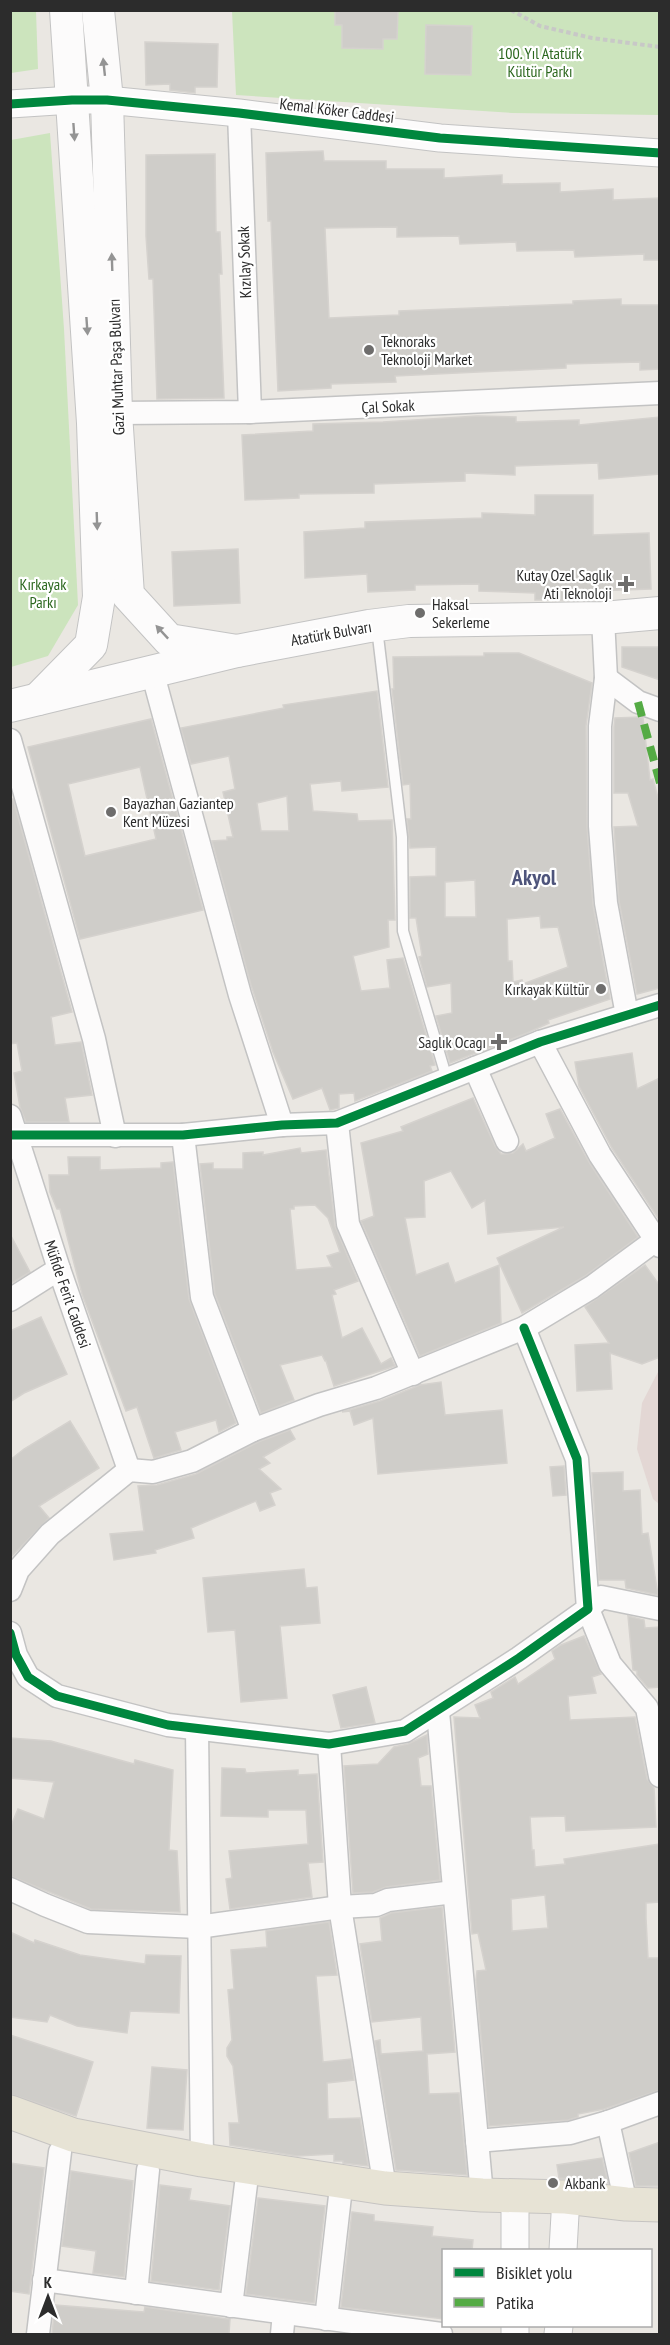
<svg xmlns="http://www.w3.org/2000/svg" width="670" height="2345" font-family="'PT Sans Narrow',sans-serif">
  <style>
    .medical { fill: #e3d7d4 }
    .green { fill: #cce4bd }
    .building { fill: #cfcdc9; stroke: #d5d2ce; stroke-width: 1.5; fill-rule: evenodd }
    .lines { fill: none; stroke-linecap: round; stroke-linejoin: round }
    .service-casing { stroke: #c3c3c3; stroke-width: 13 }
    .minor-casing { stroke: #c3c3c3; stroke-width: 25 }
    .tertiary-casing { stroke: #c3c3c3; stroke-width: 29 }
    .secondary-casing { stroke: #c3c3c3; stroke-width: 34 }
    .primary-casing { stroke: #c6c4c2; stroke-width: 35 }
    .path { stroke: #c8c8c7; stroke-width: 4; stroke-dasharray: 4.5 3; stroke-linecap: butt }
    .service { stroke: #fcfbfb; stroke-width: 10 }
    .minor { stroke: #fcfbfb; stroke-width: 22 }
    .tertiary { stroke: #fcfbfb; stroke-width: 27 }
    .secondary { stroke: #fcfbfb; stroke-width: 32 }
    .primary { stroke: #e7e3d5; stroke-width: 33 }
    .quiet { stroke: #54ab44; stroke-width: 8; stroke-dasharray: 15 8; stroke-linecap: butt }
    .cycleway-casing { stroke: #fff; stroke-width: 13 }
    .cycleway { stroke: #00873e; stroke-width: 9 }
    .oneway { fill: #949494 }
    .poi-dot { fill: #6e6d6c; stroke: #fff; stroke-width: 2 }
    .labels { text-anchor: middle; stroke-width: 4.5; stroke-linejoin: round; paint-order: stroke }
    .park-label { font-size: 16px; fill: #2b671e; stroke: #fff }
    .street-label { font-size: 16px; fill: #2c2c2c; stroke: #fff }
    .poi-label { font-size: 16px; fill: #2c2c2c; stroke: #fff; text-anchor: start }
    .district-label { font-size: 22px; font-weight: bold; fill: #4e547b; stroke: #fff }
  </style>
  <rect width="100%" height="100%" fill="#eae7e2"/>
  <polygon class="medical" points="659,1370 660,1504 659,1504 653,1499 637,1449 642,1403"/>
  <g class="green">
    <polygon points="11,10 36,11 38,69 11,73"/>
    <polygon points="232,11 659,11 659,115 512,113 236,95"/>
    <polygon points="50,133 64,329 78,605 48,656 11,667 11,140"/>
  </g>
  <g class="building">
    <polygon points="335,10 398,11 397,39 383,39 383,49 342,48 342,25 335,25"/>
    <polygon points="426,25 472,26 471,75 425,74"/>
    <polygon points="145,42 218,44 217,87 195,87 195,93 170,90 170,84 146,85"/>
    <polygon points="323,151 324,161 386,161 386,169 444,169 444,178 502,175 502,184 560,183 560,192 613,189 613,200 660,198 660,260 644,260 644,254 575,257 574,250 517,251 516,242 460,244 459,236 397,237 397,227 325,228 329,318 399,315 399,311 573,304 573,301 621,299 621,305 660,305 660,369 640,370 640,362 566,364 566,368 395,376 396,382 331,384 331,388 278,391 271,221 268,221 266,153"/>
    <polygon points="215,154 216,232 220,232 222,274 219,274 224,398 157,399 153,279 149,279 146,236 146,155"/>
    <polygon points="477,416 516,417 516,422 579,420 579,425 660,417 660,474 599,479 598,463 515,466 515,475 465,473 465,481 374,484 374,493 299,494 299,498 245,500 242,435 313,431 313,424 383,422"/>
    <polygon points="535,495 593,495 593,535 649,533 651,589 593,591 593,600 535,600 535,593 479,591 479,584 415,585 415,590 368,592 367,574 305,578 304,532 365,528 365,522 482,518 482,513 535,515"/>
    <polygon points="238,549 240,603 174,606 172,552"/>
    <polygon points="622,647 660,647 660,680 622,667"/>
    <path d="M484,653h35l73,30 -6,43 1,101 6,78 17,94 -62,21 1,3 -22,10 -77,30 -14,-47 16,-3 -1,-30 -24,4 -8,-30 3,-1 -6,-38h-6v-41l26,-1v-29l-26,1 -3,-29h4l-1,-35 -7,1 -11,-96h2l-1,-32 91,-1zM475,880l1,37h-31v-35zM540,916l1,12 17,-1 10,40 -45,17 -1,-4 -9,2 -1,-21h-4l-1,-42z"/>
    <path d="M377,691l11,96 -46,4 -1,-10 -31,3 3,27 44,3 1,7 34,-1 3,100h-7l1,27 -36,9 8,35 29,-3 -3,-28 16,-2 32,107 -5,1 2,5 -77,30 -1,-8 -15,1v14l-9,2 -8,-22 -29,11 -20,-47 -22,-67 -39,-144 15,-1v-3h6l-10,-45 12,-3 -6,-33 -38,8 -10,-36 103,-20 -1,-3zM287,796l2,35h-28l-4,-28z"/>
    <polygon points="641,717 643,718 650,780 653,779 660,805 660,988 637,994 619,901 614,827 638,826 628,793 614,793 614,727 615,718"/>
    <path d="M151,719l52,191 -123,29 -52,-192zM140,767l16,72 -71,17 -17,-72z"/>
    <polygon points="13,799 72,1012 51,1017 55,1045 81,1042 92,1095 65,1098 69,1122 26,1122 20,1107 14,1073 22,1071 17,1043 10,1044 10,800"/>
    <polygon points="632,1053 637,1089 660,1078 660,1221 612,1148 579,1086 575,1062"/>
    <polygon points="473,1098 495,1146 501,1154 505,1154 513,1153 523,1144 526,1151 555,1138 546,1114 560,1109 589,1162 638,1237 585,1276 522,1313 497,1258 564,1227 488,1234 485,1200 472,1208 451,1171 424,1181 425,1217 405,1218 416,1275 448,1263 455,1283 499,1265 501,1323 420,1356 361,1221 374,1216 361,1143 403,1131 401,1127"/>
    <path d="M300,1148l1,5 25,-3 9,76 23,55 -24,9 2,4 -4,1 10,43 20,-10 19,36 10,-6 4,8 -61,20 -8,-25h-1l-3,-6 -42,10 14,35 -33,13 -46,-119 -15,-130 13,-1v6h30v-16l20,-1v3zM315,1205l13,13 12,34 -13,4 5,11 -36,3 -6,-61h4v-3z"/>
    <polygon points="68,1157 100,1157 100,1170 161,1168 161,1163 173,1162 189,1299 236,1423 219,1432 216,1420 175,1432 181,1450 154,1458 137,1407 126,1411 82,1294 60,1209 57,1209 50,1192 49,1175 69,1175"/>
    <polygon points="10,1234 30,1272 10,1284"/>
    <polygon points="645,1265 660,1286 660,1357 642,1364 610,1353 612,1389 577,1391 575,1345 609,1343 585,1307"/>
    <polygon points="41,1317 67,1374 24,1393 10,1402 10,1331"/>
    <polygon points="441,1382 445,1415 502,1410 507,1463 378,1474 373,1418 354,1425 350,1411 342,1412 380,1401 420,1385"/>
    <polygon points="70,1421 99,1468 39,1506 49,1518 10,1558 10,1460 24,1449"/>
    <polygon points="290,1430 295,1439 263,1457 270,1463 259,1469 281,1489 270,1493 275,1505 260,1511 256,1501 191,1528 194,1538 155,1550 156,1553 114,1560 110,1534 144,1531 138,1486 157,1485 196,1474 258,1442"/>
    <polygon points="564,1466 566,1495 553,1496 550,1467"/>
    <polygon points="623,1472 623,1491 640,1490 642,1534 648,1533 658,1595 626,1588 625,1580 599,1580 592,1473"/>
    <polygon points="304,1569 306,1588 317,1587 320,1623 280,1626 287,1698 241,1702 235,1630 208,1632 203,1578"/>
    <polygon points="628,1616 644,1620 645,1628 660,1627 660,1687 648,1688 637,1675 637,1671 633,1670"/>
    <path d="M584,1636l17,38 -9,3 4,16 -28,3 2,24 65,-3 12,62 7,9 2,39 -90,4 -1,-15 -35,1 2,33h2l1,17 30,-3 -1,-5 96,-15v58l-14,1v15l2,40h12v132l-56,19 -26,5v3l-10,3 -79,6 -13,-146 1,-9 9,-1 -8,-37 -6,1 -18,-217 26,1 -5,-13 18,-7 -2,-6 24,-15 3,7 37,-25 -3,-8 9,-6zM545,1895l3,33 -36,3 -1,-32z"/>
    <polygon points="366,1687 375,1723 341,1728 333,1695"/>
    <polygon points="427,1735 428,1754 418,1758 421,1786 431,1786 440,1880 386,1887 373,1892 353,1893 344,1766 378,1764 394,1747 408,1744"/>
    <polygon points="10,1738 51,1741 134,1764 135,1760 173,1770 169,1850 177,1851 180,1912 91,1909 10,1876 10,1828 18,1809 44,1819 54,1782 10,1778"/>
    <polygon points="222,1768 245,1769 246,1773 298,1770 298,1775 317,1774 323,1862 308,1863 312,1897 230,1909 226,1879 232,1878 229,1851 308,1844 306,1810 268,1810 268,1817 221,1816"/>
    <polygon points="442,1907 455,2052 427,2054 429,2094 459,2093 467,2175 396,2170 375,2041 380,2040 381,2054 423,2051 421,2017 372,2022 360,1944 382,1941 380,1918 391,1913"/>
    <polygon points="329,1922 337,1975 316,1976 323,2062 351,2059 354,2080 327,2083 328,2119 360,2118 368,2166 343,2163 343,2161 334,2161 334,2154 297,2156 230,2145 229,2123 239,2123 233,2066 227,2056 227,2048 232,2040 228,1990 234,1989 231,1950 267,1947 266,1931"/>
    <polygon points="10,1932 34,1943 35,1940 80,1955 145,1964 146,1955 181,1956 179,2013 130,2011 127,2033 77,2026 50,2015 47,2022 10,2017"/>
    <polygon points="10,2035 93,2062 76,2116 10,2094"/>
    <polygon points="152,2067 187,2070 183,2130 147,2128"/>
    <polygon points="660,2142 660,2186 636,2186 629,2153"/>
    <polygon points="602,2158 608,2183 559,2178 557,2165"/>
    <polygon points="10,2163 44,2168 29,2294 10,2291"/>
    <polygon points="71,2171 133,2181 124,2277 93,2273 96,2251 62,2246"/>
    <polygon points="160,2185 191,2189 189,2200 230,2206 219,2290 151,2281"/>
    <polygon points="258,2198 325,2206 314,2303 246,2294"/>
    <polygon points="352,2212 374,2215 374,2221 433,2227 432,2236 473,2240 472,2250 444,2250 444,2319 341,2307"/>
    <polygon points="55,2305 144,2312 145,2307 227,2319 230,2319 229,2334 52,2334"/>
  </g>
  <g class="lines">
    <defs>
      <polyline id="service" points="377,628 402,837 403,931 447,1079"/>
      <g id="minor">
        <polyline points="239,113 250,412"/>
        <polyline points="116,413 250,412 660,393"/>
        <polyline points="603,618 606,678 600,726 600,826 606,903 627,1015"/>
        <polyline points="152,671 240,995 282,1125"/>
        <polyline points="606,678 638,702 660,710"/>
        <polyline points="10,740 94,1039 115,1136"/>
        <polyline points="540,1042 600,1155 660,1246"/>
        <polyline points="475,1068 507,1141"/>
        <polyline points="10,1116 59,1269 129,1470"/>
        <polyline points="337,1123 348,1224 413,1374"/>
        <polyline points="10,1135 183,1135 282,1125 337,1123 540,1042 660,1005"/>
        <polyline points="183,1135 202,1297 253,1430"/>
        <polyline points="10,1300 59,1269"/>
        <polyline points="10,1590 18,1570 50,1534 129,1470 153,1472 192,1461 253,1430 319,1405 376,1388 524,1328 592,1287 660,1237"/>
        <polyline points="660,1609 601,1597 588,1609 610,1664 647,1708 660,1776"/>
        <polyline points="10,1633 16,1655 28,1677 57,1696 168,1725 329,1744 405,1731 519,1658 588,1609 577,1459 524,1328"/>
        <polyline points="438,1712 482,2195"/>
        <polyline points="197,1729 202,2160"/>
        <polyline points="329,1744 340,1907 385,2188"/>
        <polyline points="10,1889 45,1905 88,1922 198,1927 340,1907 376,1905 388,1900 454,1892"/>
        <polyline points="608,2122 626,2204"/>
        <polyline points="477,2141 570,2133 608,2122 660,2103"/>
        <polyline points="44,2280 441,2334"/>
        <polyline points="136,2293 148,2170"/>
        <polyline points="231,2306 246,2184"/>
        <polyline points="326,2319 340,2196"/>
        <polyline points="38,2334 60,2152"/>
        <polyline points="282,2334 284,2313"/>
      </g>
      <g id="tertiary">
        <polyline points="10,104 72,100 107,100 239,113 440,138 660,153"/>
        <polyline points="515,2196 515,2250"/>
        <polyline points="563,2250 566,2197"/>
        <polyline points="515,2326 515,2334"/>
        <polyline points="558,2334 559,2326"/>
      </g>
      <g id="secondary">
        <polyline points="98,10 107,100 116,413 128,595 169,640 237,651"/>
        <polyline points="38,699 91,645 99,597 93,423 66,10"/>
        <polyline points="10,706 237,651 369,626 409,621 603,618 660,613"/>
      </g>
      <polyline id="primary" points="10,2112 73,2135 202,2160 385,2188 482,2195 566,2197 626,2204 660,2205"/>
    </defs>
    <use href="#service" class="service-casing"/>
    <use href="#minor" class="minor-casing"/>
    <use href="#tertiary" class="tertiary-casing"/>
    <use href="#secondary" class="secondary-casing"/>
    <use href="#primary" class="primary-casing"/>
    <polyline class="path" points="511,10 540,26 592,38 660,47"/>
    <use href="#service" class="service"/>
    <use href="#minor" class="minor"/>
    <use href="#tertiary" class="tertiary"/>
    <use href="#secondary" class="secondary"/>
    <use href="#primary" class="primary"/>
    <polyline class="quiet" points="638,702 660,783"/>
    <defs>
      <g id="cycleway">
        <polyline points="10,104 72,100 107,100 239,113 440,138 660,153"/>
        <polyline points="10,1135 183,1135 282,1125 337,1123 540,1042 660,1005"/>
        <polyline points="10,1633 16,1655 28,1677 57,1696 168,1725 329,1744 405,1731 519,1658 588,1609 577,1459 524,1328"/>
      </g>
    </defs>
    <use href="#cycleway" class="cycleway-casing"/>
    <use href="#cycleway" class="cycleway"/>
  </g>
  <defs><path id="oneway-solid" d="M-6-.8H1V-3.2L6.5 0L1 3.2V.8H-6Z" transform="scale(1.5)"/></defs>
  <g class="oneway">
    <use href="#oneway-solid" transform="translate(104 67) rotate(-96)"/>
    <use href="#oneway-solid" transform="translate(74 132) rotate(86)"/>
    <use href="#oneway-solid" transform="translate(112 262) rotate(-92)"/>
    <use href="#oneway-solid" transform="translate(87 326) rotate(86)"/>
    <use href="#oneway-solid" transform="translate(97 521) rotate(88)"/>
    <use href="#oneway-solid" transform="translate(162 632) rotate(-133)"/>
  </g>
  <g class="poi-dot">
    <circle cx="369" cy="350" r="6"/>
    <path d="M623 575h6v6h6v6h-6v6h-6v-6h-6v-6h6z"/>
    <circle cx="420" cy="613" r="6"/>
    <circle cx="111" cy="812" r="6"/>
    <circle cx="601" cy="989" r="6"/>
    <path d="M496 1033h6v6h6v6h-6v6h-6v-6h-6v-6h6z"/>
    <circle cx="553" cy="2183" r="6"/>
  </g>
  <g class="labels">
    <g class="park-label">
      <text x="540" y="59">100. Yıl Atatürk<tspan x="540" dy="18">Kültür Parkı</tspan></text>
      <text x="43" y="590">Kırkayak<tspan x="43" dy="18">Parkı</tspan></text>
    </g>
    <g class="street-label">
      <text transform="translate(337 110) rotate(7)" y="6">Kemal Köker Caddesi</text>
      <text transform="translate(244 262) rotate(-92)" y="6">Kızılay Sokak</text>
      <text transform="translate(116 367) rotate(-92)" y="6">Gazi Muhtar Paşa Bulvarı</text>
      <text transform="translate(388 406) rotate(-3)" y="6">Çal Sokak</text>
      <text transform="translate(331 633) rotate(-10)" y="6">Atatürk Bulvarı</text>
      <text transform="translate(68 1294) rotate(71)" y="6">Müfide Ferit Caddesi</text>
    </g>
    <g class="poi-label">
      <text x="381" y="347">Teknoraks<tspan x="381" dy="18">Teknoloji Market</tspan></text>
      <text x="612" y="581" text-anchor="end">Kutay Ozel Saglık<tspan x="612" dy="18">Ati Teknoloji</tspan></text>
      <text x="432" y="610">Haksal<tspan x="432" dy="18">Sekerleme</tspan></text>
      <text x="123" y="809">Bayazhan Gaziantep<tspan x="123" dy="18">Kent Müzesi</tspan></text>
      <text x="589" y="995" text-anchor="end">Kırkayak Kültür</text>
      <text x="486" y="1048" text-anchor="end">Saglık Ocagı</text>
      <text x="565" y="2189">Akbank</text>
    </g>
    <g class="district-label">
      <text x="534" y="885">Akyol</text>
    </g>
  </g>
  <rect width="670" height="2345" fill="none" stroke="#2c2c2c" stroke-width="24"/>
  <rect x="442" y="2249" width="210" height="78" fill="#ffffff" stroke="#ababab" stroke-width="1.5"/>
  <rect x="454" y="2268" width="30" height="9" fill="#00873e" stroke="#ababab" stroke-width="1.5"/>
  <text x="496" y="2279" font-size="18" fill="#2c2c2c">Bisiklet yolu</text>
  <rect x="454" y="2298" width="30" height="9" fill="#54ab44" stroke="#ababab" stroke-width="1.5"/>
  <text x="496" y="2309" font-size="18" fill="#2c2c2c">Patika</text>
  <g transform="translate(48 2297)" stroke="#ffffff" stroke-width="4.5" paint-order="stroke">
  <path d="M0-4.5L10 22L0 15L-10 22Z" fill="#2c2c2c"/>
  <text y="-9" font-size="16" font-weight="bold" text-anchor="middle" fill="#2c2c2c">K</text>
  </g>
</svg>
